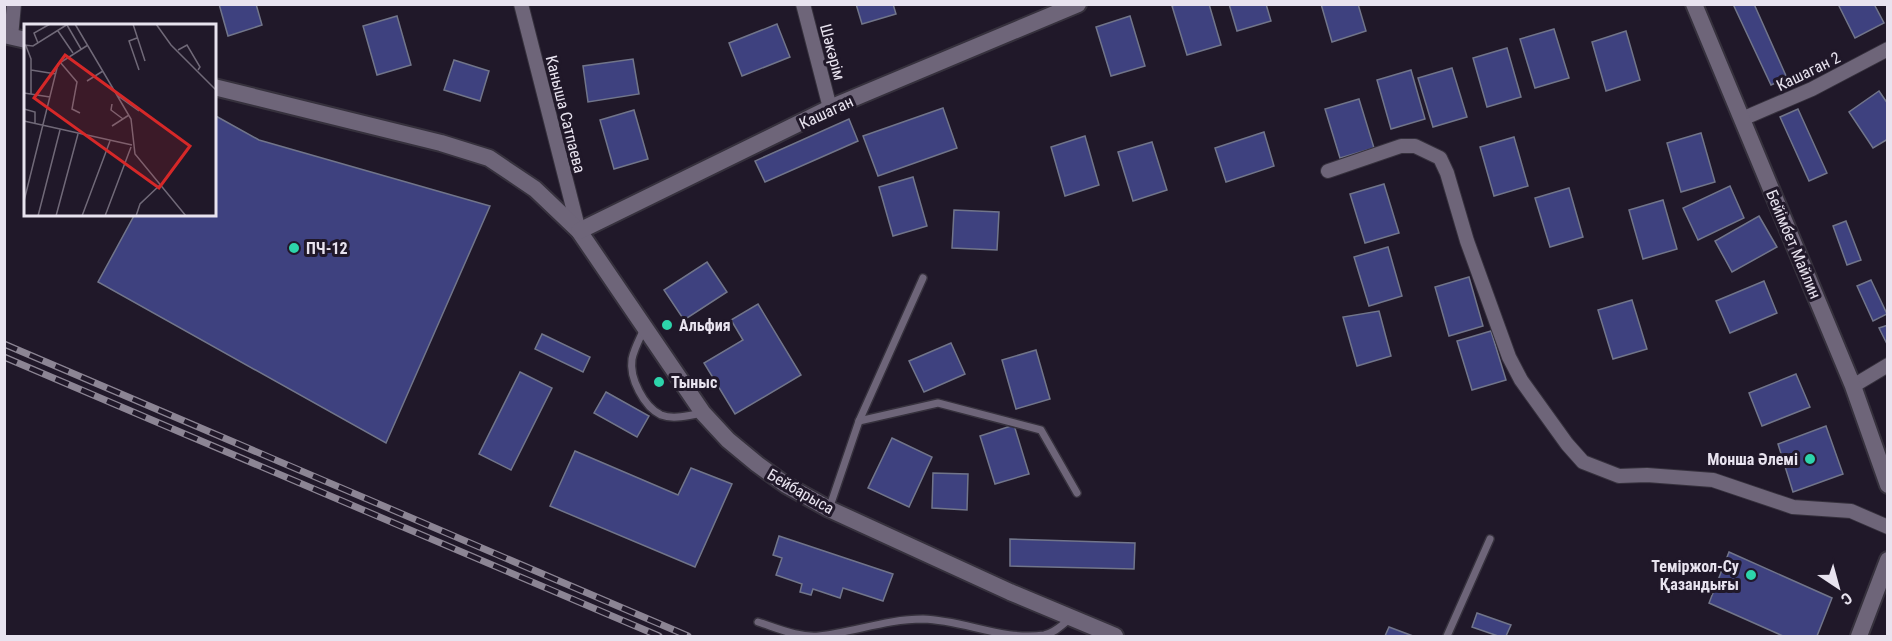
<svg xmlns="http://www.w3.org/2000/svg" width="1892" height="641" font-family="'Roboto Condensed',sans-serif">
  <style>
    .building { fill: #3e417f; stroke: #71758a; stroke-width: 1.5 }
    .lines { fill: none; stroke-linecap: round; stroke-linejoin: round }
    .service-casing { stroke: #36313d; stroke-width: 10 }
    .minor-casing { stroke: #36313d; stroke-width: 16 }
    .tertiary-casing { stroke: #36313d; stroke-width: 20 }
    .service { stroke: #6e6579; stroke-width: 7 }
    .minor { stroke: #6e6579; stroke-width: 14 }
    .tertiary { stroke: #6e6579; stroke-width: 16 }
    .rail-casing { stroke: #8c8594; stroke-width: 7 }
    .rail { stroke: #201829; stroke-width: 4.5; stroke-dasharray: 14; stroke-linecap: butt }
    .poi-dot { fill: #2dd4ab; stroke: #201829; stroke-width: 2 }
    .labels { text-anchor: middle; stroke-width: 6; stroke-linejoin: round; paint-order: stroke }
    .street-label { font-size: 16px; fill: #e8e3ef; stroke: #201829 }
    .poi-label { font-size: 16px; font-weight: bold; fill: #e8e3ef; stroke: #201829; text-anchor: start }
    .inset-road { fill: none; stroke: #706978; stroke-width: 1.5 }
    .view { fill: #d62828; fill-opacity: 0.15; stroke: #d62828; stroke-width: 3 }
    .inset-edge { fill: none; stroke: #e8e3ef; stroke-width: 3 }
  </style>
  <rect width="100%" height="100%" fill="#201829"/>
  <g class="building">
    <polygon points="219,4 256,4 262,25 228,36"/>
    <polygon points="856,4 893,4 896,14 862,24"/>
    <polygon points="1177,4 1209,4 1221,45 1187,55 1172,6"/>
    <polygon points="1229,4 1266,4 1271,21 1237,31"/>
    <polygon points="1321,4 1358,4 1366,31 1332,42"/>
    <polygon points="1733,4 1754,4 1787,78 1771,85"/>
    <polygon points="1838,4 1874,4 1884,23 1855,38"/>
    <polygon points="397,16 411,65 377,75 363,26"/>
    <polygon points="1130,16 1145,66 1111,76 1096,27"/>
    <polygon points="777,24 790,57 742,76 729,43"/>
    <polygon points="1554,29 1569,78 1535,88 1520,39"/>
    <polygon points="1626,31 1640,80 1606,91 1592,42"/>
    <polygon points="1507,48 1521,97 1487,107 1473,58"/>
    <polygon points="633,59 639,94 588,102 583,66"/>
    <polygon points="454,60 489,71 480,101 444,90"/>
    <polygon points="1452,68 1467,117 1433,127 1418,78"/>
    <polygon points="1411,70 1425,119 1391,129 1377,80"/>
    <polygon points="1879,91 1888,104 1888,139 1873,148 1849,112"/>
    <polygon points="1359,99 1374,148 1340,158 1325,109"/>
    <polygon points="943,108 957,148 878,176 863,136"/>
    <polygon points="1798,109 1827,173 1809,181 1780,117"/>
    <polygon points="634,110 648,159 614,169 600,120"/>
    <polygon points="214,115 259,140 490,206 386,443 98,282 135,214 214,214"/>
    <polygon points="849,119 858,141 765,182 755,161"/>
    <polygon points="1264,132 1274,166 1226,182 1215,148"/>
    <polygon points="1701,133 1715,182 1681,192 1667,143"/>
    <polygon points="1085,136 1099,185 1065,196 1051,147"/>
    <polygon points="1514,137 1528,186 1494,196 1480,147"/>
    <polygon points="1152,142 1167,190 1133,201 1118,152"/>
    <polygon points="913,177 927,226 893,236 879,187"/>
    <polygon points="1384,184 1399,233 1365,243 1350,194"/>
    <polygon points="1730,186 1744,218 1698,240 1683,208"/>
    <polygon points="1569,188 1583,237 1550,247 1535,198"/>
    <polygon points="1663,200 1677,249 1643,259 1629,210"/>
    <polygon points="954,210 999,212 997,250 952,248"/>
    <polygon points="1759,216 1777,247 1732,272 1715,241"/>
    <polygon points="1846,221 1861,260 1847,265 1833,226"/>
    <polygon points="1388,247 1402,296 1369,306 1354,257"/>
    <polygon points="707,262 727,292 684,320 664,290"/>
    <polygon points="1469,277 1483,326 1449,336 1435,287"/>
    <polygon points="1871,280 1887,314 1873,321 1857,286"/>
    <polygon points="1764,281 1777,313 1730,333 1716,301"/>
    <polygon points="1632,300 1647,349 1613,359 1598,310"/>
    <polygon points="758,304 801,375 735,414 704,363 743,340 731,320"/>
    <polygon points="1379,311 1391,356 1357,366 1343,317"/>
    <polygon points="1888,325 1888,346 1879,328"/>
    <polygon points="1491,331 1506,380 1472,390 1457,341"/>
    <polygon points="542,334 590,357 583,372 535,349"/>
    <polygon points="951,343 965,374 924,392 909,361"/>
    <polygon points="1036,350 1050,399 1016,409 1002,360"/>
    <polygon points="520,372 552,388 511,470 479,454"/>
    <polygon points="1796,374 1810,407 1762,426 1749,393"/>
    <polygon points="606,392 649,416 637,437 594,413"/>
    <polygon points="1014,425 1029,474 995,484 980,436"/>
    <polygon points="1826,426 1843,474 1793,492 1778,444"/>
    <polygon points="892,438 932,457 909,507 868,488"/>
    <polygon points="575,451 678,495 691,468 732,484 695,567 550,506"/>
    <polygon points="933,473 968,474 967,510 932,508"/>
    <polygon points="779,536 893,574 883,601 843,588 840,598 813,589 811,595 800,592 802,584 776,575 782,558 773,555"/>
    <polygon points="1010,539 1135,543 1134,569 1010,566"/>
    <polygon points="1729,552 1832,598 1817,636 1783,636 1709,603"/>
    <polygon points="1477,613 1511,625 1506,636 1498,636 1472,627"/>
    <polygon points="1389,627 1413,636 1385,636"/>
  </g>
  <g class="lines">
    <defs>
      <g id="service">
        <path d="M644,329c-4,9 -10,20 -12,30 -3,19 12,48 29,56 13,5 29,0 42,-2"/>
        <polyline points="859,421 938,403 1041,430 1077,493"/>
        <polyline points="829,509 859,421 923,278"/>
        <path d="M758,622c19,6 41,16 61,14 35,-4 68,-17 104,-17 41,1 80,22 121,16 11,-2 19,-11 27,-17"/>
        <polyline points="1447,636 1490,539"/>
      </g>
      <g id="minor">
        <polyline points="521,4 579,231"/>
        <polyline points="803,4 830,108"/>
        <polyline points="11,37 14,4"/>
        <polyline points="1742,119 1812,89 1888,49"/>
        <polyline points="1328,171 1401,146 1415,146 1440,158 1447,173 1467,241 1509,357 1521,380 1567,444 1583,462 1619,476 1647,475 1713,480 1793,507 1851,511 1888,527"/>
        <polyline points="1853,386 1888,365"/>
      </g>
      <g id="tertiary">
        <polyline points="1694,4 1853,386 1888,485"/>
        <polyline points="4,35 26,40"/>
        <polyline points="214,87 441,143 489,158 535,189 579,231 703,413 728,440 757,464 786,485 829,509 1010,592 1115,636"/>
        <polyline points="579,231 830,108 1078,4"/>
        <polyline points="1859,636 1888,560"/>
      </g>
    </defs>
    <use href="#service" class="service-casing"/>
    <use href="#minor" class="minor-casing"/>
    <use href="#tertiary" class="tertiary-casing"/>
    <use href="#service" class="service"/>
    <use href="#minor" class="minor"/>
    <use href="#tertiary" class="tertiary"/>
    <defs>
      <g id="rail">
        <polyline points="4,344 688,636"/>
        <polyline points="4,357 659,636"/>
      </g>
    </defs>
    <use href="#rail" class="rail-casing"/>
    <use href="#rail" class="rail"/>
  </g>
  <g class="poi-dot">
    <circle cx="294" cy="248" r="6"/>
    <circle cx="667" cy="325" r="6"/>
    <circle cx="659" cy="382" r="6"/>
    <circle cx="1810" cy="459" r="6"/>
    <circle cx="1751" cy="575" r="6"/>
  </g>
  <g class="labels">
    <g class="street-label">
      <text transform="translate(833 52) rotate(75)" y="6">Шәкәрім</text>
      <text transform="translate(1808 71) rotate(-26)" y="6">Кашаган 2</text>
      <text transform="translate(826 112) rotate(-25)" y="6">Кашаган</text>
      <text transform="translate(566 114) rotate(76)" y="6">Каныша Сатпаева</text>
      <text transform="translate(1794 244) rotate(67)" y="6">Бейімбет Майлин</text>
      <text transform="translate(801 491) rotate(30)" y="6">Бейбарыса</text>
    </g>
    <g class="poi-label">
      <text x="306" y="254">ПЧ-12</text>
      <text x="679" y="331">Альфия</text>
      <text x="671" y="388">Тыныс</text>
      <text x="1798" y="465" text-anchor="end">Монша Әлемі</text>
      <text x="1739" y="572" text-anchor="end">Теміржол-Су<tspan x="1739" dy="18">Қазандығы</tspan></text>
    </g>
  </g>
  <g transform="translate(24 24)">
    <rect width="192" height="192" fill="#201829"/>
    <path class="inset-road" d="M51,0l56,95 4,35 51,62M109,0l12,37M132,0l15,21 45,45M43,1l14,24M34,7l15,22M113,14l-8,3 10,29M14,19l-4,-10 16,-9M0,21l9,1 35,-22M2,22l5,13v35M154,26l9,-5 13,22 -2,3M36,38l17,20 -5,27 8,4M7,46l25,4M63,57l16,-10M0,69l26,4M94,72l21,15M88,80l-1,6 12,9M0,85l11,3v12M0,97l108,24M88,102l17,-11M0,177l34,-137 30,-19M14,192l22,-86M32,192l22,-82M58,192l28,-75M81,192l26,-69M112,192l4,-12 20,-19"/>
    <path class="view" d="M41,31l125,91 -31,42 -125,-90z"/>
    <rect width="192" height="192" class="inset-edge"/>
  </g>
  <rect width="1892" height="641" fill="none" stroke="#e8e3ef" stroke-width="12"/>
  <g transform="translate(1838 587) rotate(144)" stroke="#201829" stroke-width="4.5" paint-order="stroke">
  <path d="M0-4.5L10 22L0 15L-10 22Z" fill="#e8e3ef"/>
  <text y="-9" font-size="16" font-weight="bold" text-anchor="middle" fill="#e8e3ef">С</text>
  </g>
</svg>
